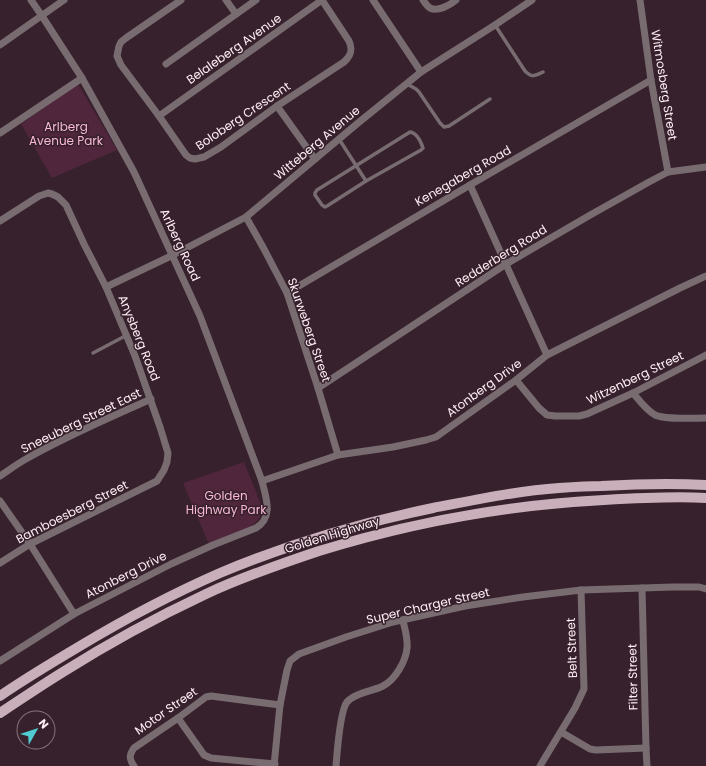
<svg xmlns="http://www.w3.org/2000/svg" width="706" height="766" font-family="Poppins,sans-serif">
  <style>
    .green { fill: #4f263b }
    .lines { fill: none; stroke-linecap: round; stroke-linejoin: round }
    .service { stroke: #786c71; stroke-width: 3.5 }
    .minor { stroke: #786c71; stroke-width: 7 }
    .primary { stroke: #c8afba; stroke-width: 10 }
    .labels { text-anchor: middle; stroke-width: 3; stroke-linejoin: round; paint-order: stroke }
    .street-label { font-size: 12px; fill: #feeef5; stroke: #37212c }
    .park-label { font-size: 12px; fill: #f9b8d6; stroke: #37212c }
  </style>
  <rect width="100%" height="100%" fill="#37212c"/>
  <g class="green">
    <polygon points="78,84 117,150 52,178 21,124"/>
    <polygon points="244,462 263,509 259,519 250,528 209,545 183,483"/>
  </g>
  <g class="lines">
    <g class="service">
      <path d="M495,25l30,46c7,7 9,5 18,1"/>
      <polyline points="407,84 416,89 419,92 440,123 444,127 449,126 490,99"/>
      <path d="M410,132c7,1 11,10 13,16l-2,2 -55,31 -39,25 -2,1 -3,-2 -7,-10v-2l2,-3z"/>
      <polyline points="339,139 366,181"/>
      <polyline points="93,353 127,335"/>
    </g>
    <g class="minor">
      <path d="M181,0l-55,38 -5,4 -2,4 -2,10 4,9 38,51 27,39 4,3 5,1 9,-2 17,-10 56,-41 67,-44c7,-6 9,-12 5,-21l-27,-41"/>
      <polyline points="226,0 236,14"/>
      <polyline points="373,0 421,72"/>
      <path d="M423,0c2,3 4,6 7,8 8,4 20,-3 26,-8"/>
      <polyline points="640,0 651,80 668,172"/>
      <polyline points="0,45 64,0"/>
      <polyline points="166,64 256,0"/>
      <polyline points="277,106 315,159"/>
      <polyline points="159,116 322,0"/>
      <polyline points="0,133 82,78"/>
      <polyline points="470,185 547,355"/>
      <polyline points="246,217 264,249 287,293 318,388 338,455"/>
      <polyline points="0,221 39,196 48,193 52,194 58,197 66,205 84,244 106,287 135,356 160,427 168,453 167,462 164,470 157,481 155,482 30,544 0,563"/>
      <polyline points="106,287 173,255 246,217 358,123 421,72 495,25 532,0"/>
      <polyline points="287,293 470,185 651,80"/>
      <polyline points="516,380 539,408 547,415 555,416 579,416 587,414 633,393 706,355"/>
      <polyline points="318,388 506,264 592,214 649,182 668,172 706,167"/>
      <path d="M633,393c6,7 13,17 22,22 10,5 39,3 51,3"/>
      <path d="M0,476c9,-6 17,-12 26,-17 40,-23 83,-41 125,-60"/>
      <polyline points="262,481 338,455 393,447 426,440 436,437 516,380 547,355 680,288 706,276"/>
      <polyline points="0,501 30,544 74,614"/>
      <polyline points="642,588 646,748 647,766"/>
      <path d="M0,661l74,-47 97,-50 42,-19 43,-17c18,-11 10,-30 6,-47l-62,-165 -66,-144 -52,-94 -40,-62 -11,-16"/>
      <polyline points="178,718 202,752 204,755 211,758 275,764"/>
      <polyline points="561,732 590,749 596,750 646,748"/>
      <path d="M134,766c-5,-7 -5,-11 0,-18l44,-30 28,-21 5,-1 69,9"/>
      <polyline points="274,766 280,705 287,670 290,661 299,654 346,637 393,622 465,606 523,597 581,590 673,587 699,587 706,589"/>
      <path d="M336,766c1,-13 4,-55 11,-64 7,-9 26,-11 36,-16 12,-6 23,-25 24,-38 1,-9 -2,-19 -4,-27"/>
      <polyline points="540,766 575,708 584,689 581,590"/>
    </g>
    <g class="primary">
      <path d="M0,696c26,-18 53,-34 80,-50 45,-27 92,-52 140,-73 69,-29 140,-50 213,-65 41,-8 84,-17 126,-20 14,-1 28,-2 42,-2 35,-2 70,-3 105,-1"/>
      <path d="M0,713c21,-14 42,-28 63,-41 46,-29 94,-55 143,-78 36,-17 74,-30 113,-43 94,-29 187,-46 285,-51 34,-2 68,-4 102,-2"/>
    </g>
  </g>
  <g class="labels">
    <g class="street-label">
      <text transform="translate(234 49) rotate(-35)" y="4">Belaleberg Avenue</text>
      <text transform="translate(664 85) rotate(81)" y="4">Witmosberg Street</text>
      <text transform="translate(243 116) rotate(-34)" y="4">Boloberg Crescent</text>
      <text transform="translate(317 143) rotate(-40)" y="4">Witteberg Avenue</text>
      <text transform="translate(463 176) rotate(-30)" y="4">Kenegaberg Road</text>
      <text transform="translate(180 245) rotate(65)" y="4">Arlberg Road</text>
      <text transform="translate(501 256) rotate(-32)" y="4">Redderberg Road</text>
      <text transform="translate(309 330) rotate(71)" y="4">Skurweberg Street</text>
      <text transform="translate(139 338) rotate(68)" y="4">Anysberg Road</text>
      <text transform="translate(635 378) rotate(-26)" y="4">Witzenberg Street</text>
      <text transform="translate(484 388) rotate(-36)" y="4">Atonberg Drive</text>
      <text transform="translate(81 421) rotate(-26)" y="4">Sneeuberg Street East</text>
      <text transform="translate(72 512) rotate(-27)" y="4">Bamboesberg Street</text>
      <text transform="translate(332 535) rotate(-17)" y="4">Golden Highway</text>
      <text transform="translate(126 575) rotate(-27)" y="4">Atonberg Drive</text>
      <text transform="translate(428 606) rotate(-13)" y="4">Super Charger Street</text>
      <text transform="translate(572 648) rotate(-92)" y="4">Belt Street</text>
      <text transform="translate(633 677) rotate(-91)" y="4">Filter Street</text>
      <text transform="translate(166 711) rotate(-35)" y="4">Motor Street</text>
    </g>
    <g class="park-label">
      <text x="66" y="131">Arlberg<tspan x="66" dy="14">Avenue Park</tspan></text>
      <text x="226" y="500">Golden<tspan x="226" dy="14">Highway Park</tspan></text>
    </g>
  </g>
  <g transform="translate(36 730) rotate(51)"><circle r="19" fill="#37212c" stroke="#87737c"/>
  <path d="M0-3L7 15L0 10L-7 15Z" fill="#51ccd2"/>
  <text y="-6" font-size="11" font-weight="bold" text-anchor="middle" fill="#feeef5">N</text>
  </g>
</svg>
